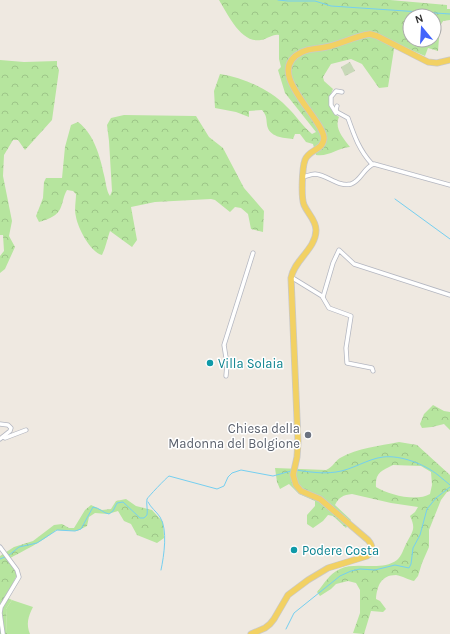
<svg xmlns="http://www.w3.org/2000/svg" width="450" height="634" font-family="Karla,sans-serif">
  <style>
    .grass { fill: #b6e59e }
    .forest { fill: url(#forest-crowns); fill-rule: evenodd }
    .cemetery { fill: url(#cemetery-stones) }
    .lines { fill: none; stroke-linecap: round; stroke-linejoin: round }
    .stream { stroke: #75cff0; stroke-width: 1 }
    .minor-casing { stroke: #b4b7c1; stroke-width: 5 }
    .primary-casing { stroke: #c9c9c9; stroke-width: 7 }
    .minor { stroke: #fff; stroke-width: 3.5 }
    .primary { stroke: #f2d163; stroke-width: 5.5 }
    .culture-dot { fill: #0f9aa8; stroke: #fff; stroke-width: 1.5 }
    .worship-dot { fill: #6b7280; stroke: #fff; stroke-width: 1.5 }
    .labels { text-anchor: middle; stroke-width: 3; stroke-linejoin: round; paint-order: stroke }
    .culture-label { font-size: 13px; fill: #0d838f; stroke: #fff; text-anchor: start }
    .worship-label { font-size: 13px; fill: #5b616d; stroke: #fff; text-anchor: end }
  </style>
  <defs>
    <pattern id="forest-crowns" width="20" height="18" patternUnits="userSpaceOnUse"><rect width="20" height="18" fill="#b6e59e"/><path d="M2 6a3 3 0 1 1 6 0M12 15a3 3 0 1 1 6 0" fill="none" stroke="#9dc588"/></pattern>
    <pattern id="cemetery-stones" width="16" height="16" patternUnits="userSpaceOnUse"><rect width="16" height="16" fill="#c8d9b8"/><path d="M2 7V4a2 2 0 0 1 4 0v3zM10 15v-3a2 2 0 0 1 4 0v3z" fill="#acbb9e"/></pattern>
  </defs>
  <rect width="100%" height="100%" fill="#efe9e1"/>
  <path class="grass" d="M12,600l21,7c-5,10 -7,17 -3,27h-23l-1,-25z"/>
  <g class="forest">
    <path d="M219,0h171l57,5v4h3v11l-7,1 -3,5 -2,25 -10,-3 -3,8 -30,-13 -7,44 -9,1 -17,-24 -11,-5 -20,5 -8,13 1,4 9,8c-5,11 -6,20 6,28 -5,11 4,21 11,30 -13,1 -21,10 -34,8l-3,-11 -7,-2 -6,-8h-5l-2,5c-10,-1 -24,-2 -26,-14 -1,-7 0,-9 -5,-15l-13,1v6l-13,-5 -21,-4 -1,-17 6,-17c24,4 49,15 66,32 10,9 16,20 26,28l4,-2 -31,-39 -7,-23 3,-3 -2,-8v-24c-7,-1 -11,4 -18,5 -20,4 -34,-27 -42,-40zM410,16h24v24h-24z"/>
    <polygon points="0,60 24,62 57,61 57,66 59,70 52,120 25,150 18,140 13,140 4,155 3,176 12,221 9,236 15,247 5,269 0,273 0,256 4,251 3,235 0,235"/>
    <path d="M124,115l72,1 13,21 14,11 21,40 20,23 -1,21 -12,-3 -3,-15 -7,-6 -6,-1 -5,5 -15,-12 -4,-1 -56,3 -24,5 6,33 -5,7 -22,-16c-3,8 -4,16 -8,24 -12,-3 -24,-27 -26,-38 -2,-7 0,-16 0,-23l-3,-3 -6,-1c-4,6 -4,15 -8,21 -4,6 -13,9 -20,11l-3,-6 7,-18 1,-16 2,-4h16l3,-31 6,-22 7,-3c16,12 22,34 26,53 2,7 2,15 6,21l2,-5 -3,-50 -2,-16 4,-7z"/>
    <polygon points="433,405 444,411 450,412 450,430 444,424 432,427 422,428 420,424 424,414"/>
    <path d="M399,442l18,3 33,30v16l-3,1 -6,8 -12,30v17l-7,16 -4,13 -4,5c-5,-1 -12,-5 -18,-6 -15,0 -19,11 -20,24l4,2 6,8 -3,3 -12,-1 -7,23 -11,-1 7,-20v-23l-4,-7 -8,-2 -12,3 -5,5 -11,7 -3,-4c8,-9 11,-17 23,-23 17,-8 41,3 57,-9 4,-3 7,-12 9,-16 7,-13 10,-15 4,-28l5,-4 3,-5 -27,-4 -39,-9c-9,1 -13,3 -17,11l16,15 -5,8 -13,-12 -5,-1 -5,6 -10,7 -6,-4v-9l8,-9v-5l-16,-7 -10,-10 -9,5 -3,-7 -2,-14 51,2c7,-3 9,-9 14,-12 18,-10 39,-12 59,-16zM393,465l28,1 10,6 1,13 -2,9c-13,8 -41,1 -54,-7 -1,-14 5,-16 17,-22z"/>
    <path d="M126,499l10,7 16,4 11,12 1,16 -7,5 -20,-8 -6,-11 -7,-3 -6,-10 -10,3 -13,-1 -6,4 -2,9 -10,5 -21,-1c-15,13 -32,20 -49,30l9,9v8l-10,20 6,3 -6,9 1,25h-7v-78l14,-9 19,-6 21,-16 8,-1 7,4h5l11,-18 6,-5 11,5 9,-1 5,-8z"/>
  </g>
  <polygon class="cemetery" points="350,62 355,71 345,76 341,67"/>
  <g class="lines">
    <g class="stream">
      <polyline points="278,0 288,1 315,1 331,6 450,14"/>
      <polyline points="395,199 450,239"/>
      <path d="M296,470c14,2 26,4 40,2 16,-2 31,-13 47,-15 18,-2 41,7 55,18 4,3 8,7 12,10"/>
      <path d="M148,502c3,6 8,9 12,15 8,12 4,39 1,53"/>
      <path d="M8,556l11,-9 18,-4 20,-13 18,1 6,-2 12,-22c7,1 10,6 16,7l4,-3 4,-8 6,-1 17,16h4l3,-3c1,-5 -1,-11 0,-16 1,-2 19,-21 22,-23l48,13 7,-3 4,-9 4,-4 9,-3 32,6 18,-5"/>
      <polyline points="0,559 5,557"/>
      <polyline points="286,629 294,613 340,576 351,571 360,569 375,570 395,565 409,568 411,564 413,548 420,535 427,509 436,498 450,487"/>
    </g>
    <defs>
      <g id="minor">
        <path d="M337,106l-1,3 1,3 11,6c6,17 11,32 24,46"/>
        <polyline points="336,113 331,105 331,97 336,91 342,92"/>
        <path d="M303,177c4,-1 8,-3 12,-3 13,1 22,13 36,10 10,-3 13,-17 23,-20l76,21"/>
        <polyline points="291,277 322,296 329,308 351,316 346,348 347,363 372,368 373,371"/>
        <polyline points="323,297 333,263 339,250 354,264 450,295"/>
        <polyline points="226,376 227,364 224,345 253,253"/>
        <polyline points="0,424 8,425 11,428 10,431 0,439"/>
        <polyline points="3,437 5,438 26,430"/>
        <polyline points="0,547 17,570 19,577 1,607 0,613 3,634"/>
      </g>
      <path id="primary" d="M251,634l14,-6 5,-4 4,-5 14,-24 20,-15 20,-12 39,-12c7,-4 6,-10 1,-16l-48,-41 -19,-8 -5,-6 -3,-10 4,-18 1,-15 -7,-164c3,-18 25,-29 25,-48 0,-10 -8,-16 -12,-25 -3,-7 -2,-37 1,-45 4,-11 18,-9 19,-22 -2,-22 -62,-67 -22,-86 7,-4 16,-3 24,-5 15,-3 29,-11 44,-13l7,2 51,26 9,1 13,-3"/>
    </defs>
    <use href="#minor" class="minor-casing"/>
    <use href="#primary" class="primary-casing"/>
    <use href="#minor" class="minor"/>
    <use href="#primary" class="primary"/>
  </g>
  <g class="culture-dot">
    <circle cx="210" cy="363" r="4"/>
    <circle cx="294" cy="550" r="4"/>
  </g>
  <circle class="worship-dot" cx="308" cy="435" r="4"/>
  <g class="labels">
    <g class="culture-label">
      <text x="218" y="368">Villa Solaia</text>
      <text x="302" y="555">Podere Costa</text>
    </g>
    <g class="worship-label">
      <text x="300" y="433">Chiesa della<tspan x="300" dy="15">Madonna del Bolgione</tspan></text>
    </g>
  </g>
  <g transform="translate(422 28) rotate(342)"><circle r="19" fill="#ffffff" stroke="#ababab"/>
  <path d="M0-3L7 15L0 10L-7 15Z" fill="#4264fb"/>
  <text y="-6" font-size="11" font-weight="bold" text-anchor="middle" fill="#2e2e2e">N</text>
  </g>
</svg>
